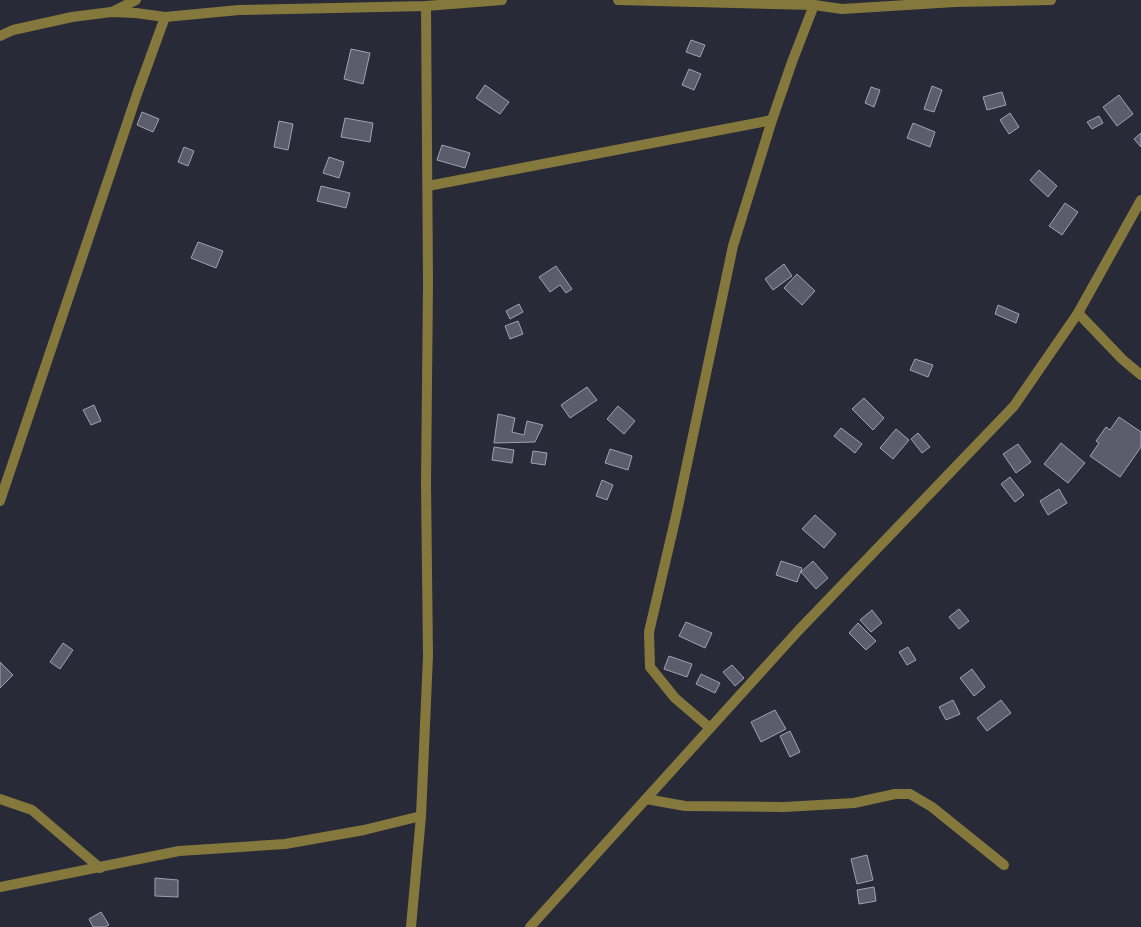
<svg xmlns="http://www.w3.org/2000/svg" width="1141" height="927" font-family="'Golos Text',sans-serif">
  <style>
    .building { fill: #5b5c6c; stroke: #a0a2b4 }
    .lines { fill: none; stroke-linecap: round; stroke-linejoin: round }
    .street { stroke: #85783d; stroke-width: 10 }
  </style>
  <rect width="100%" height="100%" fill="#292a38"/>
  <g class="building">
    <polygon points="691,40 705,45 700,57 686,52"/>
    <polygon points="351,49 370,53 363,84 344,79"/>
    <polygon points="689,69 701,74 694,90 682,85"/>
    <polygon points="485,85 509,102 500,114 476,98"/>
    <polygon points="932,86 942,90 934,112 924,109"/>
    <polygon points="871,87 880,90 874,107 865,103"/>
    <polygon points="1002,92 1006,105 987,110 983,97"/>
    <polygon points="1119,95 1133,114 1117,126 1103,107"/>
    <polygon points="142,112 159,119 153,132 137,125"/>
    <polygon points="1010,113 1019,127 1009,134 1000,120"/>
    <polygon points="1099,116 1103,123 1092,129 1087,122"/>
    <polygon points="345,118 373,123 370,142 341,137"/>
    <polygon points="279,121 293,124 288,150 274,147"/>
    <polygon points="913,123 935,132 930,147 907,138"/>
    <polygon points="1141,133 1141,147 1134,139"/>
    <polygon points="442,145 470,153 465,168 437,160"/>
    <polygon points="184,147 194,151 188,166 178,162"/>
    <polygon points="329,157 344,162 339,178 323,173"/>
    <polygon points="1039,170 1057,186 1048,197 1030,180"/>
    <polygon points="321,186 350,193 346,208 317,201"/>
    <polygon points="1065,203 1078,212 1062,235 1049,226"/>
    <polygon points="198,242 223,251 216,268 191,258"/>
    <polygon points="784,264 792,276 773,290 765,279"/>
    <polygon points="556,266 572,289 566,293 560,285 550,292 539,277"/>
    <polygon points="797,274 815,291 802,305 784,288"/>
    <polygon points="519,304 523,312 510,319 506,311"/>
    <polygon points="998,305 1019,314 1016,323 995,314"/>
    <polygon points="518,321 523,334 510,339 505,326"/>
    <polygon points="915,359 933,365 928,377 910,370"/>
    <polygon points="587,387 597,400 570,418 561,405"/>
    <polygon points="864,398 884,418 873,430 852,409"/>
    <polygon points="94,405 101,421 91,425 83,410"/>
    <polygon points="618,406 635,421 624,434 607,419"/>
    <polygon points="498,414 515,418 512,432 524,435 527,421 543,425 535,442 494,443"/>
    <polygon points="1119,417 1141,432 1141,447 1120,477 1090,456 1099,443 1096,441 1106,427 1110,430"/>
    <polygon points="841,428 862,444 855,453 834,436"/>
    <polygon points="896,429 909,440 893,459 880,448"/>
    <polygon points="918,433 930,447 922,453 911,439"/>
    <polygon points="1061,443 1085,463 1068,483 1044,464"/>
    <polygon points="1018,444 1031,462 1016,473 1003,454"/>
    <polygon points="494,447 514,450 512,463 492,460"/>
    <polygon points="610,449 632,456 628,470 605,463"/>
    <polygon points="533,451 547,453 545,465 531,463"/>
    <polygon points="1010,477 1024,495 1015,502 1001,484"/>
    <polygon points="602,480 613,485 607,500 596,496"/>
    <polygon points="1059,489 1067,503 1048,515 1040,501"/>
    <polygon points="815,515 836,534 824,548 802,529"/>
    <polygon points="781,561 802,568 797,582 776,575"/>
    <polygon points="813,561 828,578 816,589 801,572"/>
    <polygon points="959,609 969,621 959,629 949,617"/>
    <polygon points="872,610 882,623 871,632 860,620"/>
    <polygon points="686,622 712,633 705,648 679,636"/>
    <polygon points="858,623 876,641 866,650 849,633"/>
    <polygon points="63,643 73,650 60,669 50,662"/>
    <polygon points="908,647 916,660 907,665 899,652"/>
    <polygon points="669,656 692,664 687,677 664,669"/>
    <polygon points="0,662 13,675 0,688"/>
    <polygon points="732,665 744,678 735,686 723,672"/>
    <polygon points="972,669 985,687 974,696 960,678"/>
    <polygon points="701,674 720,683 715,693 696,684"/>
    <polygon points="953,700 960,714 946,720 939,707"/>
    <polygon points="1001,700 1011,713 987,731 977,718"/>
    <polygon points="775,710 786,729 761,742 751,722"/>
    <polygon points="790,731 800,752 790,757 780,736"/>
    <polygon points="867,855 873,880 857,884 851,859"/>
    <polygon points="155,878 178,880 178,897 155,896"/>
    <polygon points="874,887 876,901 859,904 857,890"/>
    <polygon points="101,912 109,925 105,927 93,927 89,919"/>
  </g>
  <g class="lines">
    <g class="street">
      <polyline points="618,0 814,5 842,9 955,2 1051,0"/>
      <polyline points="112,12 136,0"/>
      <polyline points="0,36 13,30 72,17 111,12 136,13 165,17 239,10 426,6 502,0"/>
      <polyline points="428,186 772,120"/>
      <polyline points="1078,313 1122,359 1141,375"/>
      <polyline points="0,501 137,94 165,17"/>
      <polyline points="710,728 675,698 650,667 649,632 676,516 733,246 772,120 792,62 814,5"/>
      <polyline points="0,799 32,810 100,868"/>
      <polyline points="646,799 685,806 784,807 854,803 895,794 910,794 932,807 1004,865"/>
      <polyline points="0,887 179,851 285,844 364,830 421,816"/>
      <polyline points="411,927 421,816 428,656 426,484 428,284 426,6"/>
      <polyline points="530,927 798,631 1014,406 1078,313 1141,200"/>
    </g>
  </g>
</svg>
